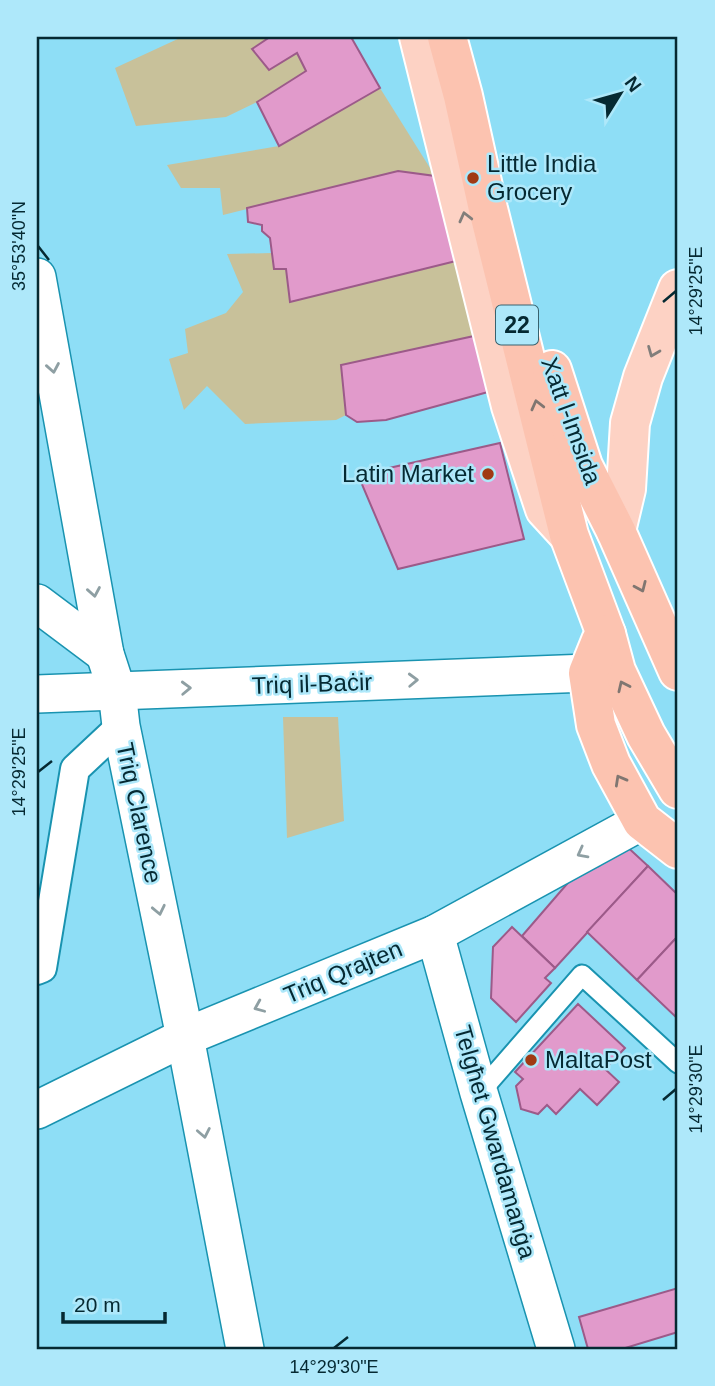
<svg xmlns="http://www.w3.org/2000/svg" width="715" height="1386" font-family="Arial,sans-serif">
  <style>
    .green { fill: #c8c19a }
    .building { fill: #e19acb; stroke: #9c5a89; stroke-width: 2 }
    .lines { fill: none; stroke-linecap: round; stroke-linejoin: round }
    .service-casing { stroke: #1993b0; stroke-width: 23 }
    .pedestrian-casing { stroke: #1993b0; stroke-width: 32 }
    .minor-casing { stroke: #1993b0; stroke-width: 40 }
    .primary-casing { stroke: #fff; stroke-width: 42 }
    .trunk-casing { stroke: #fff; stroke-width: 42 }
    .service { stroke: #fff; stroke-width: 19 }
    .pedestrian { stroke: #fff; stroke-width: 28 }
    .minor { stroke: #fff; stroke-width: 37 }
    .primary { stroke: #fdd2c4; stroke-width: 38 }
    .trunk { stroke: #fcc3b0; stroke-width: 38 }
    .oneway { stroke: #817e7b }
    .oneway2 { stroke: #8e9fa3 }
    .oneway3 { stroke: #807671 }
    .ticks { fill: none; stroke: #052932; stroke-width: 2.5 }
    .poi-dot { fill: #a03a14; stroke: #aee8fa; stroke-width: 2.5 }
    .labels { text-anchor: middle; stroke-width: 5; stroke-linejoin: round; paint-order: stroke }
    .shield { fill: #aee8fa; stroke: #38626e; stroke-width: 2 }
    .shield-label { font-size: 23px; font-weight: bold; fill: #052932 }
    .poi-label { font-size: 24px; fill: #052932; stroke: #aee8fa; text-anchor: start }
    .street-label { font-size: 24px; fill: #052932; stroke: #aee8fa }
    .neatline { fill: none; stroke: #052932; stroke-width: 2.5 }
    .ticks-label { font-size: 18px; text-anchor: middle; fill: #052932 }
  </style>
  <rect width="100%" height="100%" fill="#8edef6"/>
  <g class="green">
    <polygon points="182,37 270,37 252,49 269,70 297,53 306,71 257,102 226,117 136,126 115,68"/>
    <polygon points="380,88 435,176 398,171 223,215 220,188 181,188 167,165 279,146"/>
    <polygon points="272,253 274,268 286,269 290,302 456,261 474,336 342,365 346,415 336,420 245,424 207,386 184,410 169,359 188,353 185,329 226,313 243,292 227,254"/>
    <polygon points="283,717 338,717 344,821 287,838"/>
  </g>
  <g class="building">
    <polygon points="270,37 351,37 380,88 279,146 257,102 306,71 297,53 269,70 252,49"/>
    <polygon points="398,171 435,176 456,261 290,302 286,269 274,269 270,238 262,231 262,225 248,222 247,208"/>
    <polygon points="474,336 488,392 386,420 357,422 346,415 341,365"/>
    <polygon points="500,443 524,539 398,569 358,475"/>
    <polygon points="622,842 648,866 555,968 522,936 579,870 599,866"/>
    <polygon points="648,866 678,895 678,936 637,980 587,932"/>
    <polygon points="512,927 555,968 545,978 551,983 516,1022 491,998 493,947"/>
    <polygon points="678,936 678,1019 637,980"/>
    <polygon points="578,1004 625,1048 605,1069 619,1082 597,1105 580,1089 556,1114 547,1105 538,1114 521,1109 516,1086 523,1079 515,1072"/>
    <polygon points="678,1288 678,1332 622,1349 588,1349 579,1317"/>
  </g>
  <g class="lines">
    <defs>
      <polyline id="service" points="479,1093 582,975 678,1063"/>
      <polyline id="pedestrian" points="37,970 42,968 75,769 121,726"/>
      <g id="minor">
        <polyline points="37,277 105,654 117,691 121,726 185,1037 245,1349"/>
        <polyline points="37,603 105,654"/>
        <polyline points="37,694 588,673"/>
        <polyline points="435,934 479,1093 556,1349"/>
        <polyline points="37,1110 185,1037 435,934 642,821"/>
      </g>
      <g id="primary">
        <polyline points="419,37 511,406 545,509 567,533"/>
        <polyline points="616,531 626,489 630,423 643,377 678,289"/>
      </g>
      <g id="trunk">
        <polyline points="447,37 463,96 488,209 569,535 606,634 616,671 646,735 678,789"/>
        <polyline points="552,370 583,466 616,531 678,671"/>
        <polyline points="606,634 601,641 588,673 596,725 611,764 642,821 678,849"/>
      </g>
    </defs>
    <use href="#service" class="service-casing"/>
    <use href="#pedestrian" class="pedestrian-casing"/>
    <use href="#minor" class="minor-casing"/>
    <use href="#primary" class="primary-casing"/>
    <use href="#trunk" class="trunk-casing"/>
    <use href="#service" class="service"/>
    <use href="#pedestrian" class="pedestrian"/>
    <use href="#minor" class="minor"/>
    <use href="#primary" class="primary"/>
    <use href="#trunk" class="trunk"/>
  </g>
  <defs><path id="oneway-chevron" d="M-2-3.5L2.5 0L-2 3.5" fill="none" stroke-width="1.6" stroke-linecap="round" stroke-linejoin="round" transform="scale(1.75)"/></defs>
  <g class="oneway">
    <use href="#oneway-chevron" transform="translate(465 217) rotate(-104)"/>
    <use href="#oneway-chevron" transform="translate(653 352) rotate(112)"/>
  </g>
  <g class="oneway2">
    <use href="#oneway-chevron" transform="translate(53 368) rotate(80)"/>
    <use href="#oneway-chevron" transform="translate(94 592) rotate(80)"/>
    <use href="#oneway-chevron" transform="translate(413 680) rotate(-2)"/>
    <use href="#oneway-chevron" transform="translate(186 688) rotate(-2)"/>
    <use href="#oneway-chevron" transform="translate(582 853) rotate(152)"/>
    <use href="#oneway-chevron" transform="translate(159 910) rotate(78)"/>
    <use href="#oneway-chevron" transform="translate(259 1007) rotate(157)"/>
    <use href="#oneway-chevron" transform="translate(204 1133) rotate(79)"/>
  </g>
  <g class="oneway3">
    <use href="#oneway-chevron" transform="translate(537 405) rotate(-104)"/>
    <use href="#oneway-chevron" transform="translate(641 587) rotate(66)"/>
    <use href="#oneway-chevron" transform="translate(623 686) rotate(-115)"/>
    <use href="#oneway-chevron" transform="translate(620 780) rotate(-119)"/>
  </g>
  <path class="ticks" d="M38,246l11,14M663,302l13,-11M38,772l14,-11M663,1100l13,-11M334,1348l14,-11"/>
  <g class="poi-dot">
    <circle cx="473" cy="178" r="7"/>
    <circle cx="488" cy="474" r="7"/>
    <circle cx="531" cy="1060" r="7"/>
  </g>
  <g class="labels">
    <rect class="shield" x="496" y="305.5" width="42" height="39" rx="5"/>
    <g class="shield-label">
      <text x="517" y="333">22</text>
    </g>
    <g class="poi-label">
      <text x="487" y="172">Little India<tspan x="487" dy="28">Grocery</tspan></text>
      <text x="474" y="482" text-anchor="end">Latin Market</text>
      <text x="545" y="1068">MaltaPost</text>
    </g>
    <g class="street-label">
      <text transform="translate(571 421) rotate(70)" y="8">Xatt l-Imsida</text>
      <text transform="translate(312 684) rotate(-2)" y="8">Triq il-Baċir</text>
      <text transform="translate(139 813) rotate(78)" y="8">Triq Clarence</text>
      <text transform="translate(343 972) rotate(-23)" y="8">Triq Qrajten</text>
      <text transform="translate(495 1142) rotate(74)" y="8">Telgħet Gwardamanġa</text>
    </g>
  </g>
  <rect width="715" height="1386" fill="none" stroke="#aee8fa" stroke-width="77"/>
  <g transform="translate(620 94) rotate(53)" stroke="#aee8fa" stroke-width="5" paint-order="stroke">
  <path d="M0-5L12 26L0 18L-12 26Z" fill="#052932"/>
  <text y="-10" font-size="19" font-weight="bold" text-anchor="middle" fill="#052932">N</text>
  </g>
  <path d="M63 1312v10h102v-10" fill="none" stroke="#052932" stroke-width="3.5"/>
  <text x="74" y="1312" font-size="21" fill="#052932" stroke="#aee8fa" stroke-width="5" paint-order="stroke">20 m</text>
  <rect x="38" y="38" width="638" height="1310" class="neatline"/>
  <g class="ticks-label">
    <text transform="translate(19 246) rotate(-90)" y="6">35°53'40"N</text>
    <text transform="translate(696 291) rotate(-90)" y="6">14°29'25"E</text>
    <text transform="translate(19 772) rotate(-90)" y="6">14°29'25"E</text>
    <text transform="translate(696 1089) rotate(-90)" y="6">14°29'30"E</text>
    <text x="334" y="1373">14°29'30"E</text>
  </g>
</svg>
